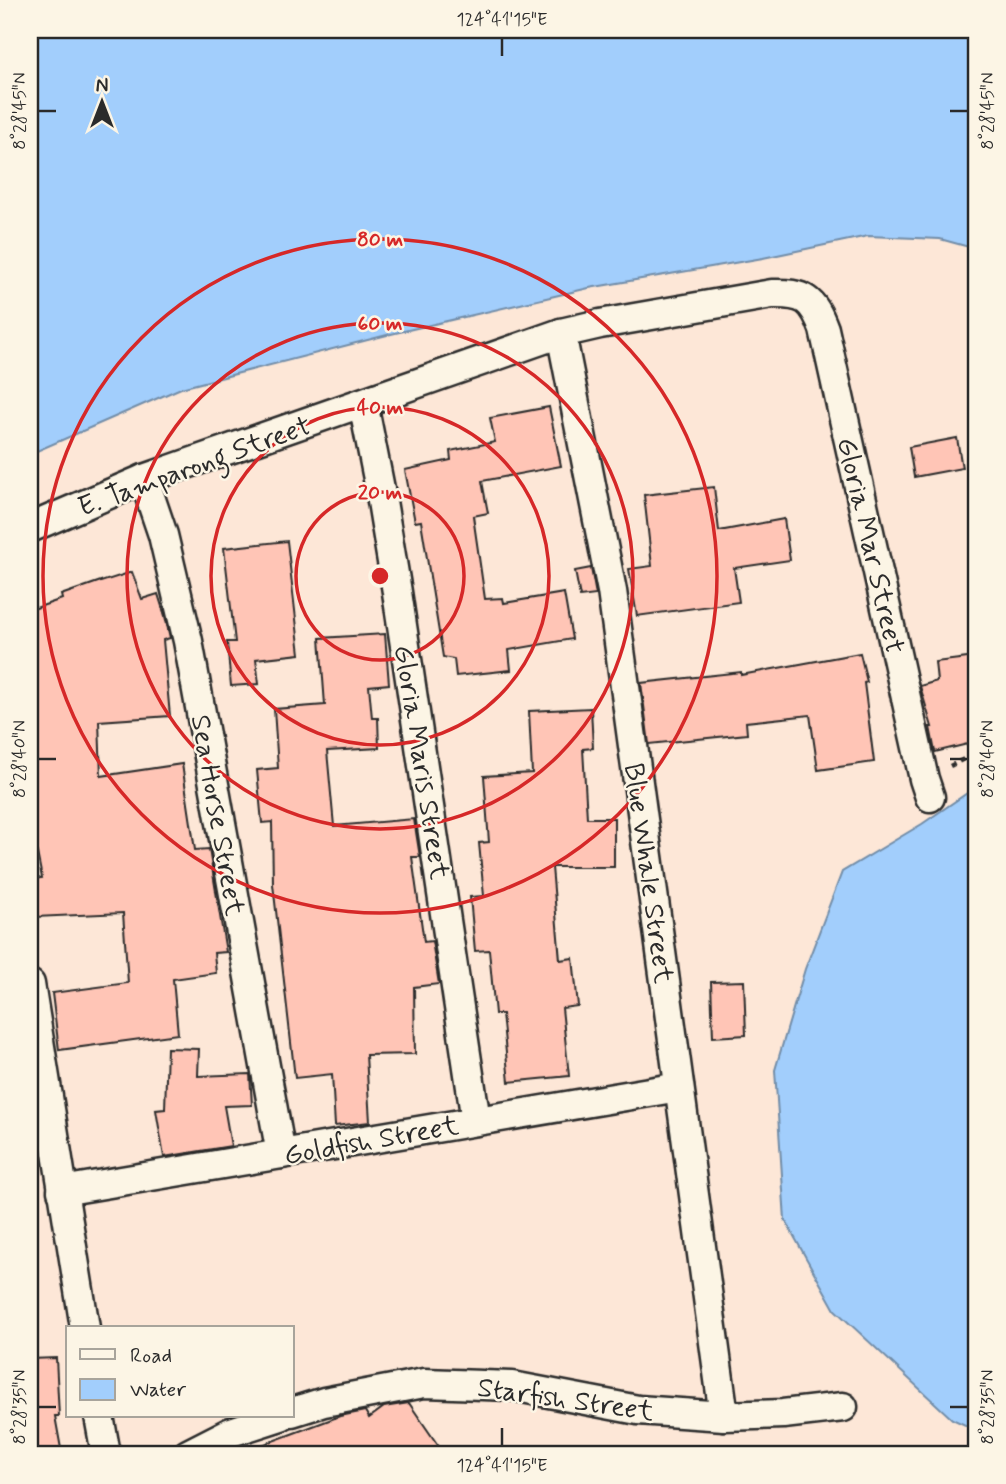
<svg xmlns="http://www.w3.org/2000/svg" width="1006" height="1484" font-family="Mynerve,sans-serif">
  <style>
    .water { fill: #a2cefc; stroke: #728da8; stroke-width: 2 }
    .building { fill: #ffc5b6; stroke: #2b2b2b; stroke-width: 2 }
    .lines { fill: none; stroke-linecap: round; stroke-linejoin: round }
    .minor-casing { stroke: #2b2b2b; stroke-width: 33 }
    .path { stroke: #2b2b2b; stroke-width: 4.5; stroke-dasharray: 5 5; stroke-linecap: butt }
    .minor { stroke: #fcf5e5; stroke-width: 28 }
    .ticks { fill: none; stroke: #2b2b2b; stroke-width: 2.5 }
    .ring { fill: none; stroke: #d62828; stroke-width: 3.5 }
    .labels { text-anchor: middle; stroke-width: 5; stroke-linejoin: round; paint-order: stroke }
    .street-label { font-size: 28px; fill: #2b2b2b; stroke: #fcf5e5 }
    .centre { fill: #d62828; stroke: #fcf5e5; stroke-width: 3.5 }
    .ring-label { font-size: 21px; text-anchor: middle; font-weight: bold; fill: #d62828; stroke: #fcf5e5; stroke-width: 5; stroke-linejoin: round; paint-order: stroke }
    .neatline { fill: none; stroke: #2b2b2b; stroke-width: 2.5 }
    .ticks-label { font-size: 18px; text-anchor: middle; fill: #2b2b2b }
  </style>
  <rect width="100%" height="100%" fill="#fde7d7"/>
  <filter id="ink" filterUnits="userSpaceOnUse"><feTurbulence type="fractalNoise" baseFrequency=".0143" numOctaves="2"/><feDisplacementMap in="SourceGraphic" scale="14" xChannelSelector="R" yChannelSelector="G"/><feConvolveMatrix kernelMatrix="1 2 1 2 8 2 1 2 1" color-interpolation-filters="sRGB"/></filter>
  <g filter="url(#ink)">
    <g class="water">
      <polygon points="30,30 976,30 976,249 940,239 868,236 763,258 589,288 391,334 181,388 30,454"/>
      <polygon points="976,787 976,1430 952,1419 835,1310 785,1220 775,1070 805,969 842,872 922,824"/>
    </g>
    <g class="building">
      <polygon points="549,407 561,466 482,481 488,513 473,516 485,599 503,598 504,603 564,593 572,639 509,650 511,670 456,676 454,659 443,657 421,521 415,522 405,470 451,460 450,451 495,442 490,418"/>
      <polygon points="957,438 962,468 914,477 909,447"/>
      <polygon points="714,487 719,531 784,519 790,560 734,568 739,602 637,616 629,569 652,566 644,495"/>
      <polygon points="287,541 300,654 256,659 259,684 231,686 227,642 235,642 224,548"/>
      <polygon points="591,568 596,595 580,597 575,571"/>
      <polygon points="132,572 142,599 158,594 165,616 170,638 163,640 170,716 99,721 101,776 182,764 195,850 209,849 226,952 214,953 216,973 173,979 178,1034 59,1050 52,993 128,983 123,913 35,917 33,879 42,878 30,817 30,610 62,599 61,595 101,581 101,582"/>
      <polygon points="385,634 389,684 369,686 372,718 378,718 379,748 327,751 334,826 414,819 420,857 412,857 424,942 432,941 439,984 414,987 415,1054 366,1055 370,1122 335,1126 332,1074 295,1078 273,884 272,822 262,823 257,770 278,768 274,709 325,705 320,638"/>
      <polygon points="860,653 867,682 864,683 874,762 818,770 810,715 746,722 747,734 649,744 641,683 741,672 741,675"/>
      <polygon points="976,657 976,742 935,752 930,727 932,727 920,686 937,681 935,662"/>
      <polygon points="591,708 593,748 583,749 587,818 614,818 614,867 552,867 560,960 573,958 578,1006 562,1008 569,1076 509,1082 502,1014 495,1014 489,950 475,951 470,897 484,896 479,843 489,842 484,776 532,773 529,711"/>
      <polygon points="744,981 746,1035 713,1037 711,982"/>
      <polygon points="167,1048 199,1049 198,1076 250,1074 252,1105 224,1106 231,1146 164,1157 156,1110 165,1109"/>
      <polygon points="56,1358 59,1416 55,1416 62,1454 30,1454 30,1359"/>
      <polygon points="409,1403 444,1454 244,1454 243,1452 340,1416 365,1411 369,1418 384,1407"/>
    </g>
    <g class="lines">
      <defs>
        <g id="minor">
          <polyline points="561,333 612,591 724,1416"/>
          <polyline points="363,403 380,489 397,592 476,1121"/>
          <polyline points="144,479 163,535 188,641 281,1154"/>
          <path d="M30,528l114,-49 417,-146 39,-9 172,-30c32,-1 41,5 52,35l100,450 6,18"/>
          <polyline points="30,984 85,1328"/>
          <polyline points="62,1191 679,1087"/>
          <polyline points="292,1412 324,1402 424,1383 512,1386 638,1410 724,1416 783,1414 843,1407"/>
          <polyline points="99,1416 106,1454"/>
          <polyline points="188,1454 231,1432 281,1416"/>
        </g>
      </defs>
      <use href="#minor" class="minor-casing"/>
      <polyline class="path" points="950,766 976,753"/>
      <use href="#minor" class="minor"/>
    </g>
  </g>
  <path class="ticks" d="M502,38v18M38,111h18M950,111h18M38,759h18M950,759h18M38,1407h18M950,1407h18M502,1428v18"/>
  <g class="ring">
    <circle cx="380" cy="576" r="84"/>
    <circle cx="380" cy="576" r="169"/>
    <circle cx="380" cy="576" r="253"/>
    <circle cx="380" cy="576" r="337"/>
  </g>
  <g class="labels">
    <g class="street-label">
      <text transform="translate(194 465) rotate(-20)" y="10">E. Tamparong Street</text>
      <text transform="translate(872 545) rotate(77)" y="10">Gloria Mar Street</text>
      <text transform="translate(423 762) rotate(81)" y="10">Gloria Maris Street</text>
      <text transform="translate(219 815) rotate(80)" y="10">Sea Horse Street</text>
      <text transform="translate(650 873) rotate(82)" y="10">Blue Whale Street</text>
      <text transform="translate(371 1139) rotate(-10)" y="10">Goldfish Street</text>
      <text transform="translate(566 1398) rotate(8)" y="10">Starfish Street</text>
    </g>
  </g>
  <circle cx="380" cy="576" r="10" class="centre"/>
  <g class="ring-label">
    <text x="380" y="246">80 m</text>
    <text x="380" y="330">60 m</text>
    <text x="380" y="414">40 m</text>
    <text x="380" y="499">20 m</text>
  </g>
  <rect width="1006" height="1484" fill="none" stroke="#fcf5e5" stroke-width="77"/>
  <rect x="66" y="1326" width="228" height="91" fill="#fcf5e5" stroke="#a8a49b" stroke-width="2"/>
  <rect x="80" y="1349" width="35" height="10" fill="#fcf5e5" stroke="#a8a49b" stroke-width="2"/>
  <text x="130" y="1362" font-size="21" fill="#2b2b2b">Road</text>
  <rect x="80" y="1379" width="35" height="21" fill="#a2cefc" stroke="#a8a49b" stroke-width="2"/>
  <text x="130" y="1396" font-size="21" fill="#2b2b2b">Water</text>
  <g transform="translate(102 102)" stroke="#fcf5e5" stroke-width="5" paint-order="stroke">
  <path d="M0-5L12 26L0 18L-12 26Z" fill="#2b2b2b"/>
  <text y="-10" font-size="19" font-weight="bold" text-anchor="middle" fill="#2b2b2b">N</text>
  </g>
  <rect x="38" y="38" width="930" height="1408" class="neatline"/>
  <g class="ticks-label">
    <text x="502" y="25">124°41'15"E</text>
    <text transform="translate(19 111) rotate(-90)" y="6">8°28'45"N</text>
    <text transform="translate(987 111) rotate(-90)" y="6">8°28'45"N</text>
    <text transform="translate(19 759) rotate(-90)" y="6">8°28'40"N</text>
    <text transform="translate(987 759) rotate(-90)" y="6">8°28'40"N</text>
    <text transform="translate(19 1407) rotate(-90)" y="6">8°28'35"N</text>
    <text transform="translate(987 1407) rotate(-90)" y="6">8°28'35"N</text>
    <text x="502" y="1471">124°41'15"E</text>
  </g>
</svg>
